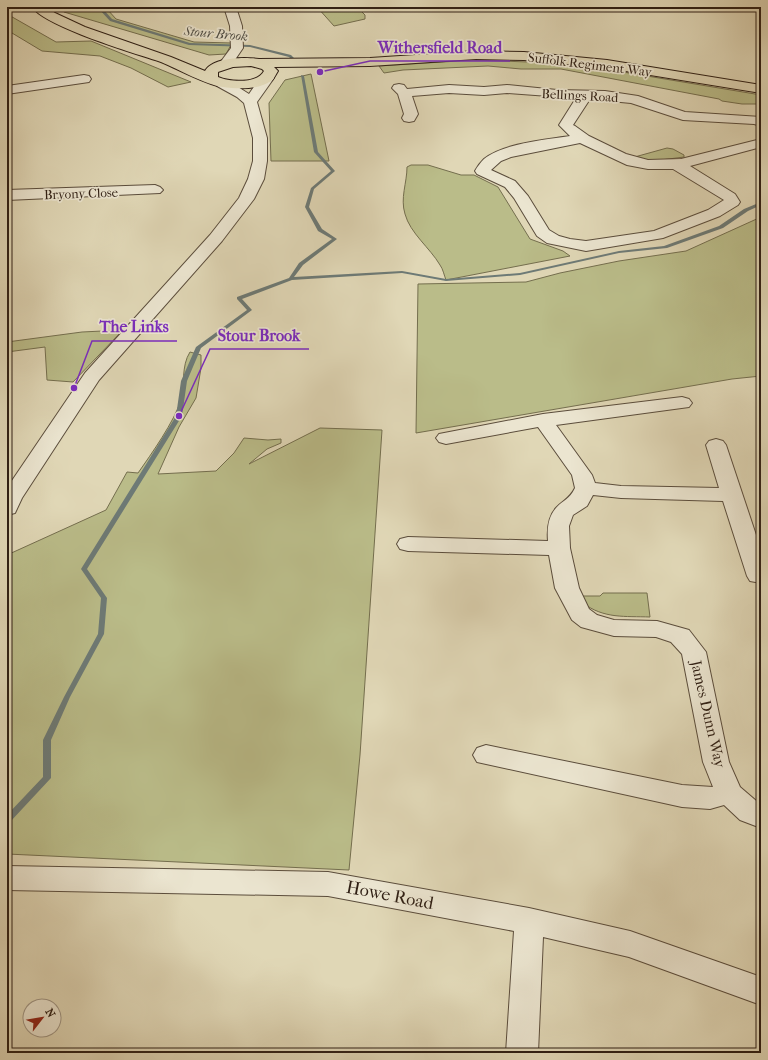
<svg xmlns="http://www.w3.org/2000/svg" width="768" height="1060" font-family="'IM FELL French Canon',serif">
  <style>
    .green { fill: #babc89; stroke: #746e4e }
    .lines { fill: none; stroke-linecap: round; stroke-linejoin: round }
    .stream { fill: #6d7a76; fill-rule: evenodd }
    .minor-casing { stroke: #5b4d3c; stroke-width: 2 }
    .major-casing { stroke: #2f1f14; stroke-width: 2 }
    .minor { fill: #ebe5d0; fill-rule: evenodd }
    .major { fill: #e0d7b6; fill-rule: evenodd }
    .labels { text-anchor: middle; stroke-width: 3.5; stroke-linejoin: round; paint-order: stroke }
    .far-water-label { font-size: 13px; font-style: italic; fill: #4e4d45; stroke: #ebe5d0 }
    .far-street-label { font-size: 13px; fill: #2f1f14; stroke: #ebe5d0 }
    .street-label { font-size: 15px; fill: #2f1f14; stroke: #ebe5d0 }
    .near-street-label { font-size: 18px; fill: #2f1f14; stroke: #ebe5d0 }
    .leader { fill: none; stroke: #7b2cbf; stroke-width: 1.5 }
    .callout-dot { fill: #7b2cbf; stroke: #ebe5d0; stroke-width: 1.5 }
    .callout-label { font-size: 16px; text-anchor: middle; font-weight: bold; fill: #7b2cbf; stroke: #ebe5d0; stroke-width: 3.5; stroke-linejoin: round; paint-order: stroke }
  </style>
  <rect width="100%" height="100%" fill="#e0d7b6"/>
  <filter id="stains"><feTurbulence type="fractalNoise" baseFrequency=".005" numOctaves="4"/><feColorMatrix values="0 0 0 0 .2 0 0 0 0 .09 0 0 0 0 .02 0 0 0 .5 -.17"/></filter>
  <radialGradient id="worn" r=".72"><stop offset=".6" stop-color="#630" stop-opacity="0"/><stop offset="1" stop-color="#630" stop-opacity=".3"/></radialGradient>
  <g class="green">
    <polygon points="58,7 112,7 107,9 116,19 194,42 232,43 226,54 209,55 64,12"/>
    <polygon points="317,7 357,7 365,15 365,19 334,26"/>
    <polygon points="7,14 56,42 91,41 191,82 168,87 131,68 100,56 42,51 7,30"/>
    <polygon points="474,60 555,63 587,66 761,95 761,104 742,104 722,101 719,99 561,69 521,69 488,66 403,70 384,73 379,66"/>
    <polygon points="311,74 329,161 271,161 269,103 285,80"/>
    <polygon points="667,148 673,149 684,155 684,157 653,161 631,158"/>
    <path d="M411,165h17l33,10h13l24,12 32,52 33,12 7,5 -124,24c-2,-5 -3,-11 -6,-15 -10,-17 -30,-32 -35,-51 -5,-16 2,-31 2,-47z"/>
    <polygon points="761,217 761,376 732,379 416,433 418,284 526,282 560,273 619,261 686,251"/>
    <polygon points="123,330 73,382 47,380 45,347 7,352 7,342 82,332"/>
    <path d="M190,352l11,3v13l-5,30 -17,29 -21,47 58,-3 18,-18 10,-15 24,2 13,-1v4l-14,6 -18,15 71,-36 62,2 -22,325 -11,115 -342,-16v-299l99,-45 21,-38 11,1c14,-20 36,-51 43,-73 4,-16 0,-34 9,-48z"/>
    <path d="M603,593h44l3,24c-25,-1 -46,2 -67,-14l-1,-7h18z"/>
  </g>
  <g class="lines">
    <g class="stream">
      <polygon points="99,7 104,7 102,8 112,19 190,43 250,45 291,55 294,58 291,59 289,57 250,47 189,45 110,21 99,9"/>
      <polygon points="301,75 304,76 318,152 335,171 314,189 309,207 322,229 337,239 303,265 294,277 402,271 446,279 520,273 619,251 664,246 719,226 744,209 761,202 761,205 748,211 723,228 667,248 619,253 520,275 446,281 402,273 292,280 242,299 252,310 201,348 187,381 182,416 87,569 107,598 104,634 70,697 51,740 51,778 10,822 7,823 7,815 43,777 43,740 64,697 98,634 101,598 81,569 176,416 181,381 196,347 247,310 237,299 237,297 289,278 299,263 332,239 318,231 305,207 311,188 331,171 314,152"/>
    </g>
    <defs>
      <g id="minor">
        <polygon points="224,7 236,7 242,26 243,48 230,67 220,67 219,64 231,48 230,26"/>
        <polygon points="267,74 272,75 274,78 257,102 267,138 267,161 264,179 254,199 222,241 99,380 22,498 15,513 7,515 7,488 85,373 210,235 239,198 248,179 253,161 253,138 244,103 237,97 217,86 215,83 217,80 227,80 249,94 262,75"/>
        <polygon points="84,75 89,76 91,79 89,82 7,94 7,86"/>
        <path d="M399,84l5,1 3,4 42,-4 35,2 23,-2 50,5 48,1 33,5 47,16 76,5v9l-7,-2 -71,-4 -52,-17 -41,-4 -17,26 2,1 14,10 37,18 22,6 33,-1 80,-20v8l-71,19 45,28 5,8 -2,3 -18,11 -57,22 -77,13 -39,-8 -10,-7 -23,-38 -9,-11 -28,-13 -2,-3c2,-4 6,-9 9,-12 20,-16 61,-19 86,-23l-11,-11 17,-27 -69,-5 -23,2 -35,-2 -37,3 6,18 -4,7 -5,1 -5,-1 -2,-3 2,-4 -6,-20 -6,-6 2,-3zM580,143l47,22 21,4h25l51,31 -16,10 -54,21 -68,10 -16,-2 -11,-3 -10,-6 -21,-34 -13,-15 -24,-11 10,-9 10,-4z"/>
        <polygon points="155,185 160,187 163,190 160,193 7,200 7,190"/>
        <path d="M682,397l7,2 3,4 -3,4 -133,18 36,50 3,8 26,3 98,2 -13,-43 3,-4 7,-2 7,2 3,4 35,105v33l-11,-2 -3,-5 -24,-75 -102,-3 -28,-3 -6,11 -14,9 -4,11 1,22 9,40 10,21 8,6 17,5 43,1 32,9 17,22 23,110 11,25 21,18v23l-21,-8 -16,-15 -14,4 -28,-2 -205,-45 -4,-7 4,-7 9,-3 196,40 31,2 -10,-25 -21,-108 -11,-12 -15,-5 -42,-1 -33,-9 -9,-7 -17,-32 -6,-33 -141,-4 -8,-2 -3,-5 3,-5 8,-2 140,4c-1,-12 0,-24 8,-33 8,-9 13,-8 19,-20l-3,-13 -34,-48 -92,17 -7,-2 -3,-4 3,-4 104,-20z"/>
        <polygon points="7,866 328,872 529,908 630,931 761,977 761,1005 629,957 543,937 538,1053 506,1053 514,931 328,896 7,890"/>
      </g>
      <path id="major" d="M32,7h14l9,6 30,14 86,30 34,14c8,-14 40,-14 54,-12l111,-1 106,-7 48,1 83,8 154,25v8l-154,-25 -83,-8 -48,-1 -106,7 -96,1 4,4c-2,3 -4,8 -7,10 -13,9 -33,8 -48,6 -17,-2 -45,-18 -62,-25 -27,-9 -115,-35 -129,-55zM251,66l11,3 2,2c-7,13 -34,11 -46,6v-5l15,-5z"/>
    </defs>
    <use href="#minor" class="minor-casing"/>
    <use href="#major" class="major-casing"/>
    <use href="#minor" class="minor"/>
    <use href="#major" class="major"/>
  </g>
  <g class="labels">
    <g class="far-water-label">
      <text transform="translate(216 33) rotate(5)" y="5">Stour Brook</text>
    </g>
    <g class="far-street-label">
      <text transform="translate(590 64) rotate(7)" y="5">Suffolk Regiment Way</text>
      <text transform="translate(580 95) rotate(3)" y="5">Bellings Road</text>
      <text transform="translate(81 193) rotate(-2)" y="5">Bryony Close</text>
    </g>
    <g class="street-label">
      <text transform="translate(708 714) rotate(77)" y="5">James Dunn Way</text>
    </g>
    <g class="near-street-label">
      <text transform="translate(390 895) rotate(11)" y="6">Howe Road</text>
    </g>
  </g>
  <path class="leader" d="M320 72L370 61H510M74 388L92 341H177M179 416L210 349H309"/>
  <g class="callout-dot">
    <circle cx="320" cy="72" r="4"/>
    <circle cx="74" cy="388" r="4"/>
    <circle cx="179" cy="416" r="4"/>
  </g>
  <g class="callout-label">
    <text x="440" y="53">Withersfield Road</text>
    <text x="134" y="332">The Links</text>
    <text x="259" y="341">Stour Brook</text>
  </g>
  <rect width="768" height="1060" fill="none" stroke="#e0d7b6" stroke-width="24"/>
  <rect x="8" y="8" width="752" height="1044" fill="none" stroke="#2f1f14" stroke-width="2"/>
  <rect x="12" y="12" width="744" height="1036" fill="none" stroke="#2f1f14"/>
  <g transform="translate(42 1018) rotate(59)"><circle r="19" fill="#ebe5d0" stroke="#a09685"/>
  <path d="M0-3L7 15L0 10L-7 15Z" fill="#8f2418"/>
  <text y="-6" font-size="11" font-weight="bold" text-anchor="middle" fill="#2f1f14">N</text>
  </g>
  <rect width="100%" height="100%" filter="url(#stains)"/>
  <rect width="100%" height="100%" fill="url(#worn)"/>
</svg>
